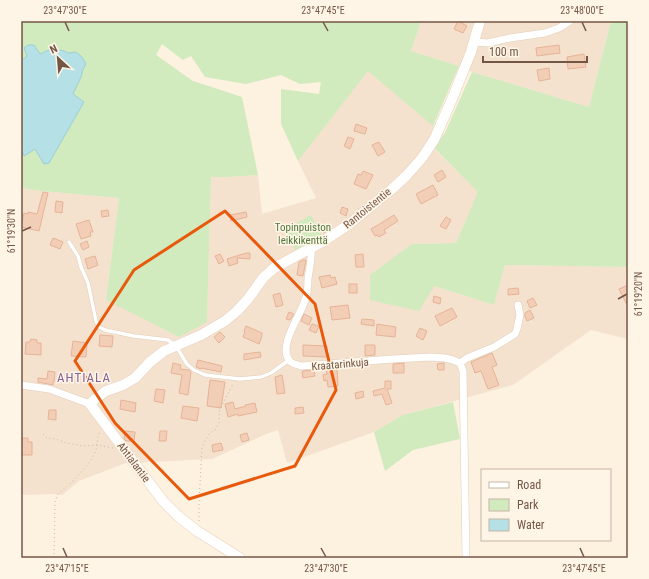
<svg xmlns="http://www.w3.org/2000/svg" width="649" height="579" font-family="'Roboto Condensed',sans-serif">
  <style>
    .residential { fill: #f4e2ce }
    .green { fill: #d1eabe }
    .water { fill: #b4e0e6; stroke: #9ad0d8 }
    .building { fill: #f3ceb6; stroke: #e6b396 }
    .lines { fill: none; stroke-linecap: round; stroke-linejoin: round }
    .lane-casing { stroke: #e1cdbb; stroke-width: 4.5 }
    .street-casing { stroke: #e1cdbb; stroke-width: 8 }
    .secondary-casing { stroke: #e8cfbb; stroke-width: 11 }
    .path { stroke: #d7b19a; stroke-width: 1; stroke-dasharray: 1 3; stroke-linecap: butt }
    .lane { stroke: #fff; stroke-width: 3.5 }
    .street { stroke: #fff; stroke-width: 7 }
    .secondary { stroke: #fff; stroke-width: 10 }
    .marked { fill: none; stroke: #e8590c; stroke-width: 3; stroke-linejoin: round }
    .ticks { fill: none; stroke: #745647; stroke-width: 1.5 }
    .labels { text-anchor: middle; stroke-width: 3; stroke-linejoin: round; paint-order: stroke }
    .street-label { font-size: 11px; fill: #745647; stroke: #fff5e6 }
    .park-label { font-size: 11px; fill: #517a3e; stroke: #fff5e6 }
    .quarter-label { font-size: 13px; letter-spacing: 1px; fill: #856297; stroke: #fff5e6 }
    .neatline { fill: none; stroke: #745647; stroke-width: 1.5 }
    .ticks-label { font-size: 10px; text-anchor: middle; fill: #745647 }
  </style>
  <rect width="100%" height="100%" fill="#fdf1e0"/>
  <g class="residential">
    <polygon points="421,21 611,21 589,107 472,72 459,66 411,51"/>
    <polygon points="368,70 444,135 434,149 479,192 456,243 412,244 434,286 494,305 505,265 628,267 628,339 591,330 513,385 403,415 374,432 287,463 278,430 266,434 212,459 126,463 79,481 62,495 51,494 21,495 21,188 42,191 119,198 106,300 207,322 211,177 227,177 258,175 262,214 316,198 298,161"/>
  </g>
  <g class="green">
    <polygon points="21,21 421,21 411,51 459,66 433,126 368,71 298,161 281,124 281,89 319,94 321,82 300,84 281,75 246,84 205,77 191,56 183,60 162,44 156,55 193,81 242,97 258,175 227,177 211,177 207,322 179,337 106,300 119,198 42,191 21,188 21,149 24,155 35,149 44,164 84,102 73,94 81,77 82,69 69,53 61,50 58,51 49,50 40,54 34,45 28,45 24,48 27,56 21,61"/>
    <polygon points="611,21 628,21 628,267 505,265 494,305 434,286 419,311 370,300 370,275 412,244 456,243 478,192 434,148 444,135 472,72 589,107"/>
    <polygon points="311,215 322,236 296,251 284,230"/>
    <polygon points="453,402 460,439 413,450 385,471 374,432 403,415"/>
  </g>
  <polygon class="water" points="28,45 34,45 40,54 49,50 58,51 61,50 69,53 76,52 82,57 86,64 83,69 81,77 73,94 84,102 49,163 44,164 35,149 24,156 21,149 21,61 27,56 24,48"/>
  <g class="building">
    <polygon points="458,21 467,26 463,33 454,29"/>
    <polygon points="559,45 560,53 537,56 536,48"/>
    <polygon points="584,54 586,67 568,69 567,57"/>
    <polygon points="549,68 550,79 539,81 537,70"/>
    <polygon points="356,124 367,128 365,134 354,131"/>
    <polygon points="348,137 354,139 350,149 344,146"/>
    <polygon points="379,142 385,152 378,156 372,145"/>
    <polygon points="442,170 446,177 438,182 434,175"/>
    <polygon points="363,171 373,175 366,189 354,184 358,174 361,175"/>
    <polygon points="433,185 438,195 421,204 416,194"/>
    <polygon points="43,192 48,193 39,231 21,227 24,213 28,214 28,212 37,214"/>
    <polygon points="56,201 63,202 62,213 55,212"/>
    <polygon points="342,207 348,209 346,216 340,213"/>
    <polygon points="108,210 109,216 102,217 101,211"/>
    <polygon points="246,212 247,217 231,221 230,215"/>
    <polygon points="394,215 398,221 384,230 386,233 379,237 378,235 375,236 371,229 378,225"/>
    <polygon points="446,217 451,220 446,229 440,226"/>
    <polygon points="89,220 93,232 90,232 91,236 81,239 76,224"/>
    <polygon points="327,224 330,229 324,233 322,227"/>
    <polygon points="53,238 63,242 60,249 50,245"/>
    <polygon points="87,241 89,247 83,250 80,244"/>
    <polygon points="246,253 250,253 250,259 237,258 238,263 229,266 227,259"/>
    <polygon points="220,254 224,261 219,264 215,256"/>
    <polygon points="363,254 364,267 356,267 355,255"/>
    <polygon points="95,256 98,265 88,269 85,259"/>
    <polygon points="303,260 306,260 303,276 297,275 299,262"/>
    <polygon points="330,275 331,278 335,277 337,284 322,288 319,277"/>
    <rect x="349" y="284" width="8" height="9"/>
    <polygon points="628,285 628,307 619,289"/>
    <polygon points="518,288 519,294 508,295 508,289"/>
    <polygon points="280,293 283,305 276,307 273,295"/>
    <polygon points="434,296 441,298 440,304 433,302"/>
    <polygon points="533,298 537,305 530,308 527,301"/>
    <polygon points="348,305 350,318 332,320 330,307"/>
    <polygon points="452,308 457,317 440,326 435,316"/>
    <polygon points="530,310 534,318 527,321 525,316 525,313"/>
    <polygon points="289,312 294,314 290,320 286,319"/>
    <polygon points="304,314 312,318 309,325 301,321"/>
    <polygon points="362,319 374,320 374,326 361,324"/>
    <polygon points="312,324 319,326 316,333 309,330"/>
    <polygon points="377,324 396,327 395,337 376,335"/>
    <polygon points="246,326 262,333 262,336 259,344 243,337 245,332 244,331"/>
    <polygon points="420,328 427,331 423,340 416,336"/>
    <polygon points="220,332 225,337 219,343 214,337"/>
    <polygon points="100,335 113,336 112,347 99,346"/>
    <polygon points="31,339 37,340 37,343 41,343 41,355 25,354 26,342 30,342"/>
    <polygon points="73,341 87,343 86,357 71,356"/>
    <polygon points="303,345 327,346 327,357 303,356"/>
    <polygon points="365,345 375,345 375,355 365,356"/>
    <polygon points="260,352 261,357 244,360 244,354"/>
    <polygon points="492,353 497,365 492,367 499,385 488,389 481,371 475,373 471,362"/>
    <polygon points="198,360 222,366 221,372 201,368 201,369 196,367"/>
    <polygon points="173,363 181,365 180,369 189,370 191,372 188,395 179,393 182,375 171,373"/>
    <polygon points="404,363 404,373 393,373 393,364"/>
    <polygon points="444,363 444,370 438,370 437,364"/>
    <polygon points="337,368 338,386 328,387 327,380 324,381 323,375 327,374 326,369"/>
    <polygon points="314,370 315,376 303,378 302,371"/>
    <polygon points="48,371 55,372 54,382 53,382 53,385 38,382 38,378 47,379"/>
    <polygon points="282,375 285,393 277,394 275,377"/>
    <polygon points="210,380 225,382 221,408 207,406"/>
    <polygon points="385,381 391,381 391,389 387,389 392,403 386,405 382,394 374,396 373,391 385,388"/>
    <polygon points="156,389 165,390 163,403 154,401"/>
    <polygon points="363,391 364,397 356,399 355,393"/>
    <polygon points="121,400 136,403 135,412 120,409"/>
    <polygon points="233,402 235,409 246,406 245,405 255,403 257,412 238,416 238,414 228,417 225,404"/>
    <polygon points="183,406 199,408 197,421 181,418"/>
    <polygon points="303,407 304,413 295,414 295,408"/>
    <polygon points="49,410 56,410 56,420 48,419"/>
    <polygon points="125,431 135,432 134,441 126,441 124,439"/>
    <polygon points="160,431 167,431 166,441 159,441"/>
    <polygon points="247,433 249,440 242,442 240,435"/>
    <polygon points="22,438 28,438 28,442 32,442 32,455 21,455 21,442 22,442"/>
    <polygon points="221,443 223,450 213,452 212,445"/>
  </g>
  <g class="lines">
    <defs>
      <polyline id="lane" points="69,242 78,256 81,267 88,283 96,321 99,327 105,330 134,336 168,340 176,346 187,364 194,370 205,375 240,379 261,377 271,373 289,360"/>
      <g id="street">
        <polyline points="474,42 488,43 510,38 545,33 559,28 570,21"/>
        <path d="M311,248c1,12 -1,19 -3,30 0,7 0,15 -3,22 -4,15 -27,45 -16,60 2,4 9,5 13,6l91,-7 37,-2 15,1 8,2 7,3 7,-5 27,-11 21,-13 2,-5 3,-14 -2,-10"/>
        <polyline points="460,363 463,371 466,558"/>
        <polyline points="21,385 49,389 90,404"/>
      </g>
      <polyline id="secondary" points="240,558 197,531 178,516 163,501 90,404 95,399 106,391 123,385 135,378 150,362 164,351 201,335 225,321 237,311 248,299 263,278 274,268 322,242 348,225 392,189 406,176 422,158 434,140 452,99 471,52 480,21"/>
    </defs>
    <use href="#lane" class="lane-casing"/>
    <use href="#street" class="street-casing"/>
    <use href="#secondary" class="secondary-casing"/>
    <g class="path">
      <polyline points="43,434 47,438 56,439 66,443 83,446 97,445 113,448"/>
      <polyline points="199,521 199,502 202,447 206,439 209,434 215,430 219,423 219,411 233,384"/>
      <polyline points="54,558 55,502 58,494 73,481 90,462 96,451 98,437 100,431"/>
    </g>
    <use href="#lane" class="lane"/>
    <use href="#street" class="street"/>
    <use href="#secondary" class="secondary"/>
  </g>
  <path class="marked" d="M225,211l90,93 21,86 -41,76 -106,33 -74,-76 -40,-62 59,-91z"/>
  <path class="ticks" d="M65,22l4,9M323,22l5,9M582,22l4,9M22,231l9,-4M618,299l9,-5M63,548l4,9M321,548l5,9M580,548l4,9"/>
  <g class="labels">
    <g class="street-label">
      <text transform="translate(367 208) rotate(-39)" y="4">Rantoistentie</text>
      <text transform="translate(340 364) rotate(-5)" y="4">Kraatarinkuja</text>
      <text transform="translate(134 462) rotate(53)" y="4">Ahtialantie</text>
    </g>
    <g class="park-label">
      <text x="303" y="231">Topinpuiston<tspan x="303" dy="13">leikkikenttä</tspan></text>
    </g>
    <g class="quarter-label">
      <text x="84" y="382">AHTIALA</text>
    </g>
  </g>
  <rect width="649" height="579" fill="none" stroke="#fff5e6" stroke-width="44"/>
  <rect x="481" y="469" width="130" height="72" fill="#fff5e6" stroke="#c7b5a6"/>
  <rect x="489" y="482" width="20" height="6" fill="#ffffff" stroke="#c7b5a6"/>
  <text x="517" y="489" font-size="12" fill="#745647">Road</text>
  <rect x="489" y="499" width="20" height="12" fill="#d1eabe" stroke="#c7b5a6"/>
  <text x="517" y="509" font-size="12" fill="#745647">Park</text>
  <rect x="489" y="519" width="20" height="12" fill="#b4e0e6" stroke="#c7b5a6"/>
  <text x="517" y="529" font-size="12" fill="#745647">Water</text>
  <g transform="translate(58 58) rotate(334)" stroke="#fff5e6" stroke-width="3" paint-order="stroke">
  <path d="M0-3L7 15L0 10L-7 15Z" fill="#745647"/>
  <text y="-6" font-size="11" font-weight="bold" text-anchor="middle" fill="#745647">N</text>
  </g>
  <path d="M483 56v6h104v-6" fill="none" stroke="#745647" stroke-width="2"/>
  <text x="489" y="56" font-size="12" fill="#745647" stroke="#fff5e6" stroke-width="3" paint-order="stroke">100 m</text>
  <rect x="22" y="22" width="605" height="535" class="neatline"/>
  <g class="ticks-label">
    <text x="65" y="14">23°47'30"E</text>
    <text x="323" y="14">23°47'45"E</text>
    <text x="582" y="14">23°48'00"E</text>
    <text transform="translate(11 231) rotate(-90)" y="4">61°19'30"N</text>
    <text transform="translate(638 294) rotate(-90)" y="4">61°19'20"N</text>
    <text x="67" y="572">23°47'15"E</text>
    <text x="326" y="572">23°47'30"E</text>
    <text x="584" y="572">23°47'45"E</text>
  </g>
</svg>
